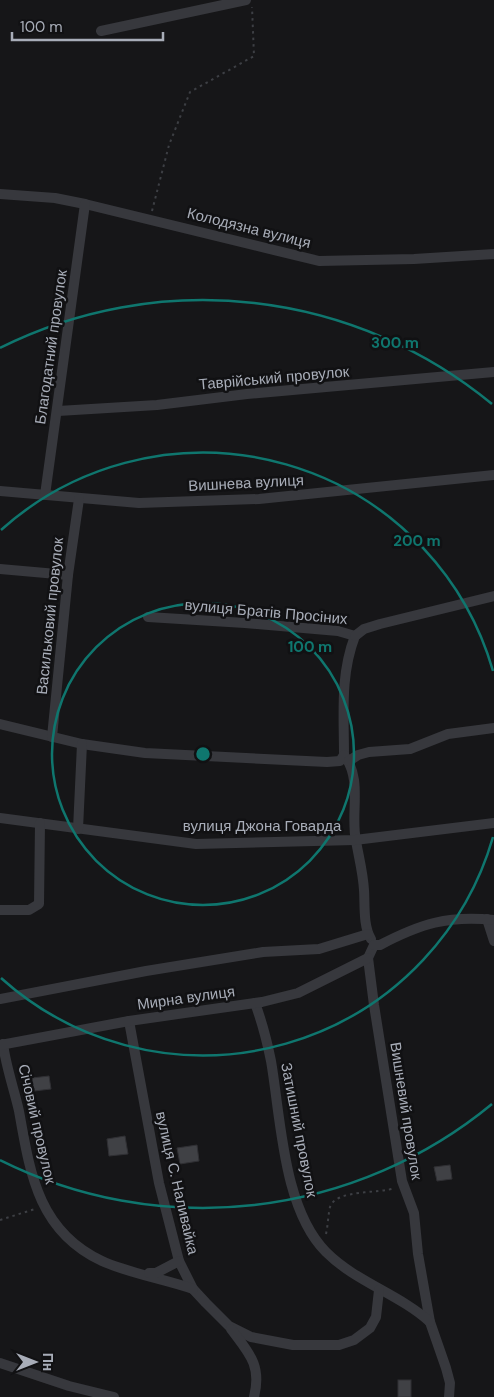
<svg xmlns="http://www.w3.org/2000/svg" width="494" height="1397" font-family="'DM Sans',sans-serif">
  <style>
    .building { fill: #404145; stroke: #303034 }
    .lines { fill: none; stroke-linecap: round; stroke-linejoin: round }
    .path { stroke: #3d3f44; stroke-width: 2; stroke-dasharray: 2.5 4; stroke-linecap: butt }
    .minor { stroke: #37383d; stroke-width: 10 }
    .ring { fill: none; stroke: #0f766e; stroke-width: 2.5 }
    .labels { text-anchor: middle; stroke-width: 5; stroke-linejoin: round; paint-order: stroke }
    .street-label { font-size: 15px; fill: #a8adb8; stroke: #111113 }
    .centre { fill: #0f766e; stroke: #111113; stroke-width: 2.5 }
    .ring-label { font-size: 15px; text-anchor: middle; font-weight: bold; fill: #0f766e; stroke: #111113; stroke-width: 5; stroke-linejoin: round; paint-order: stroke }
  </style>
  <rect width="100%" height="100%" fill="#161618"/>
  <g class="building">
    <polygon points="49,1076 51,1089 34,1091 32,1078"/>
    <polygon points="125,1136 128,1154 109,1156 107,1139"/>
    <polygon points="197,1145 199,1161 180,1164 177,1148"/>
    <polygon points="450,1165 452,1179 437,1181 434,1167"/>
    <rect x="398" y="1380" width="13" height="17"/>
  </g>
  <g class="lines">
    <g class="path">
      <polyline points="152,211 169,145 190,92 254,56 252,7"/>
      <polyline points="0,1220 35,1209"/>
      <path d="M326,1234c2,-9 2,-18 4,-27 6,-18 49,-13 65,-19"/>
    </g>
    <g class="minor">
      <polyline points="101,31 246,0"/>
      <polyline points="0,194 55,198 85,204 319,261 414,259 494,254"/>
      <polyline points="58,411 157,405 247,394 494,372"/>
      <polyline points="0,491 139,503 259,499 494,475"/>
      <polyline points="45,495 85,204"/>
      <polyline points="0,569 68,575"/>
      <polyline points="148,617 245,623 338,631 355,636"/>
      <path d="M355,636c-15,39 -11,78 -11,119 19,24 6,59 12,86 3,17 7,32 8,49 1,15 -1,36 7,49"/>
      <polyline points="355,636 364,629 380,624 494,596"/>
      <polyline points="0,724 82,744 145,753 327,762 340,761 344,755"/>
      <polyline points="52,737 68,575 79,499"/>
      <polyline points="349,761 358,755 369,752 410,749 448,734 494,728"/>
      <polyline points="0,818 196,844 355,840 494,823"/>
      <polyline points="78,829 82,744"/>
      <polyline points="0,910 29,910 39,904 40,823"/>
      <polyline points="487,919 494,941"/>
      <polyline points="374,945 368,958 374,1005 402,1181 414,1213 418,1254 430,1322 446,1368 450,1383 449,1397"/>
      <path d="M374,945h6c40,-21 68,-30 114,-25"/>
      <polyline points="0,999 146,971 263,952 319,949 368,934"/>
      <path d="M255,1003c7,19 12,38 16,58 10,58 12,148 55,191 30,30 73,42 104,70"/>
      <polyline points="129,1021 159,1183 179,1261 193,1289 206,1303 229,1326 251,1337 293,1345 339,1345 354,1340 370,1328 376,1317 379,1290"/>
      <path d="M3,1044c3,23 11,45 16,67 11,62 19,120 83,150 26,12 62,18 91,28"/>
      <polyline points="0,1045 129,1021 262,1002 298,993 368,958"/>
      <polyline points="149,1273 156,1273 179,1261"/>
      <path d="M231,1329c18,24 31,36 23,68"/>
      <polyline points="0,1363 69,1386 114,1397"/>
    </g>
  </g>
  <g class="ring">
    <circle cx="203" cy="754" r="151"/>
    <path d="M493 837A302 302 0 0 1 1 978M1 530A302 302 0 0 1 493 671"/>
    <path d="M492 1104A454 454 0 0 1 0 1160M0 348A454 454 0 0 1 492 404"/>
  </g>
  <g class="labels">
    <g class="street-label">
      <text transform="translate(249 228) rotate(14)" y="5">Колодязна вулиця</text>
      <text transform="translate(51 347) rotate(-82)" y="5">Благодатний провулок</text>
      <text transform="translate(274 378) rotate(-5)" y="5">Таврійський провулок</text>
      <text transform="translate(246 483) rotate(-3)" y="5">Вишнева вулиця</text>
      <text transform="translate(266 612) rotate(5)" y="5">вулиця Братів Просіних</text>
      <text transform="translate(50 616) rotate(-84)" y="5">Васильковий провулок</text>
      <text x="262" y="831">вулиця Джона Говарда</text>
      <text transform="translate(186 998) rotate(-8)" y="5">Мирна вулиця</text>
      <text transform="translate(406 1111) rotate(81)" y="5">Вишневий провулок</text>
      <text transform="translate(37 1124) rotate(77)" y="5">Січовий провулок</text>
      <text transform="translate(299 1130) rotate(79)" y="5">Затишний провулок</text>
      <text transform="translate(177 1183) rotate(77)" y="5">вулиця С. Наливайка</text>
    </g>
  </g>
  <circle cx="203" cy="754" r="8" class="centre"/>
  <g class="ring-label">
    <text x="395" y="348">300 m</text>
    <text x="417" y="546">200 m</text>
    <text x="310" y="652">100 m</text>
  </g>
  <g transform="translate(35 1362) rotate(90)" stroke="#111113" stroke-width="4" paint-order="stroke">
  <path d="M0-4L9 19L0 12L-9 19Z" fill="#a8adb8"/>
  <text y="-8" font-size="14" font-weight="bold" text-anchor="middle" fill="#a8adb8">Пн</text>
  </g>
  <path d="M12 32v8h151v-8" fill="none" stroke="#a8adb8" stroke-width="2.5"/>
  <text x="20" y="32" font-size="15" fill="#a8adb8" stroke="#111113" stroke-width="4" paint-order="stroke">100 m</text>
</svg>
